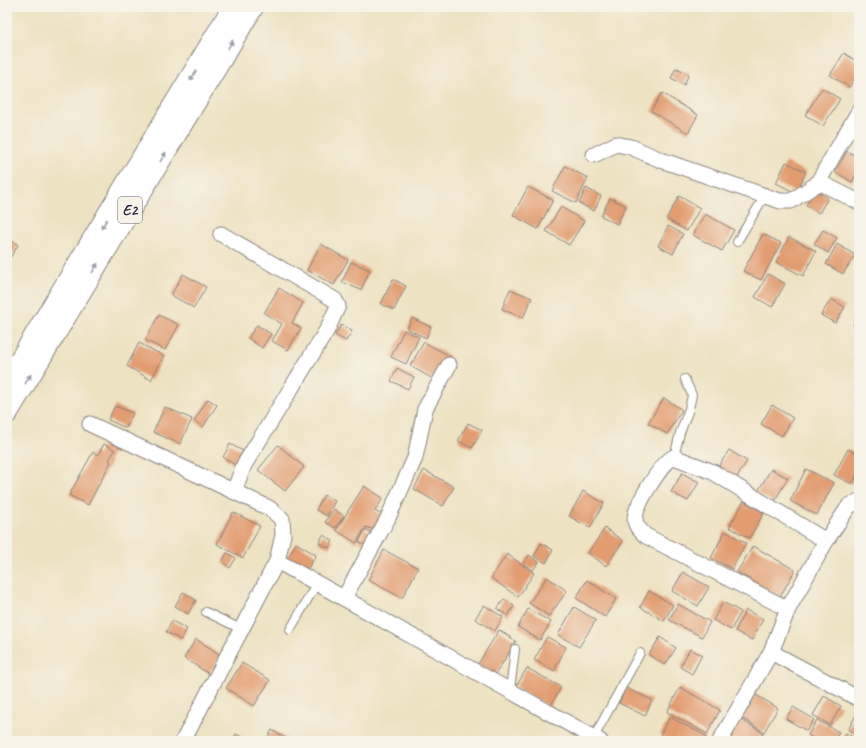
<svg xmlns="http://www.w3.org/2000/svg" width="866" height="748" font-family="Caveat,sans-serif">
  <style>
    .building { fill: #e29c70 }
    .lines { fill: none; stroke-linecap: round; stroke-linejoin: round }
    .service-casing { stroke: #88827e; stroke-width: 10 }
    .minor-casing { stroke: #88827e; stroke-width: 17 }
    .motorway-casing { stroke: #88827e; stroke-width: 24 }
    .service { stroke: #fff; stroke-width: 8 }
    .minor { stroke: #fff; stroke-width: 15 }
    .motorway { stroke: #fff; stroke-width: 22 }
    .oneway { fill: #9c9ca7 }
    .labels { text-anchor: middle; stroke-width: 3.5; stroke-linejoin: round; paint-order: stroke }
    .shield { fill: #f7f3e8; stroke: #62616f; stroke-width: 1 }
    .shield-label { font-size: 15px; font-weight: bold; fill: #22223b }
  </style>
  <rect width="100%" height="100%" fill="#f7f3e8"/>
  <filter id="ink" filterUnits="userSpaceOnUse"><feTurbulence type="fractalNoise" baseFrequency=".025" numOctaves="2"/><feDisplacementMap in="SourceGraphic" scale="8" xChannelSelector="R" yChannelSelector="G"/><feConvolveMatrix kernelMatrix="1 2 1 2 8 2 1 2 1" color-interpolation-filters="sRGB"/></filter>
  <filter id="wash" filterUnits="userSpaceOnUse"><feTurbulence type="fractalNoise" baseFrequency=".012" numOctaves="4" result="noise"/><feDisplacementMap in="SourceGraphic" scale="16" xChannelSelector="R" yChannelSelector="G"/><feGaussianBlur stdDeviation="0.9" result="paint"/><feColorMatrix in="noise" values="0 0 0 0 0 0 0 0 0 0 0 0 0 0 0 0 0 1.4 0 .05"/><feComposite in="paint" operator="in"/></filter>
  <g filter="url(#wash)">
    <rect width="100%" height="100%" fill="#ede2c2"/>
    <g id="blocks">
      <g class="building">
        <polygon points="844,53 859,63 859,72 849,87 830,75"/>
        <polygon points="676,68 689,74 684,85 671,78"/>
        <polygon points="822,88 840,99 823,126 805,115"/>
        <polygon points="662,93 698,115 688,133 651,111"/>
        <polygon points="847,151 859,158 859,169 852,182 835,172"/>
        <polygon points="786,162 806,172 796,193 776,183"/>
        <polygon points="565,166 588,178 576,203 552,191"/>
        <polygon points="528,187 553,200 538,229 513,215"/>
        <polygon points="586,188 601,196 594,211 579,203"/>
        <polygon points="815,190 828,198 819,213 806,205"/>
        <polygon points="679,196 700,208 687,231 666,219"/>
        <polygon points="610,198 626,206 617,224 601,216"/>
        <polygon points="561,207 584,221 569,245 546,231"/>
        <polygon points="705,214 734,230 722,251 693,235"/>
        <polygon points="668,226 683,234 673,254 658,246"/>
        <polygon points="823,230 837,238 828,253 814,244"/>
        <polygon points="763,234 781,243 761,280 743,271"/>
        <polygon points="789,237 816,251 803,276 776,262"/>
        <polygon points="7,238 18,245 7,263"/>
        <polygon points="321,244 348,260 334,285 307,270"/>
        <polygon points="837,244 855,255 843,274 826,264"/>
        <polygon points="351,262 370,270 361,290 342,282"/>
        <polygon points="183,274 206,287 194,308 171,295"/>
        <polygon points="768,274 785,284 772,307 755,297"/>
        <polygon points="393,279 406,286 394,310 381,304"/>
        <polygon points="279,288 303,303 292,323 301,328 288,350 272,341 282,324 264,313"/>
        <polygon points="510,289 532,298 523,318 502,309"/>
        <polygon points="831,299 845,307 835,323 821,315"/>
        <polygon points="859,313 859,328 853,325"/>
        <polygon points="159,315 179,325 165,350 145,340"/>
        <polygon points="412,318 431,327 426,338 407,329"/>
        <polygon points="257,325 271,334 262,348 248,338"/>
        <polygon points="341,325 352,331 346,341 335,335"/>
        <polygon points="404,330 419,337 406,364 391,357"/>
        <polygon points="424,342 450,356 437,381 410,366"/>
        <polygon points="139,343 164,356 151,380 127,366"/>
        <polygon points="397,368 414,377 408,389 391,381"/>
        <polygon points="664,398 682,410 667,434 648,423"/>
        <polygon points="208,399 217,405 203,427 194,421"/>
        <polygon points="772,405 793,418 782,436 761,424"/>
        <polygon points="115,406 133,413 126,428 108,420"/>
        <polygon points="165,407 192,419 180,444 153,432"/>
        <polygon points="468,423 482,430 472,448 458,441"/>
        <polygon points="104,444 115,450 109,460 111,462 88,505 69,495 93,452 98,455"/>
        <polygon points="230,444 243,451 235,465 223,457"/>
        <polygon points="278,445 304,467 285,491 258,470"/>
        <polygon points="848,449 859,455 859,470 852,484 834,475"/>
        <polygon points="729,450 747,461 735,480 717,469"/>
        <polygon points="771,469 788,478 774,502 757,493"/>
        <polygon points="806,469 834,483 817,515 790,501"/>
        <polygon points="424,470 454,487 443,506 414,489"/>
        <polygon points="682,473 699,482 688,501 671,492"/>
        <polygon points="364,486 383,498 375,511 385,517 377,531 366,527 356,543 336,530"/>
        <polygon points="583,491 604,503 590,528 569,516"/>
        <polygon points="324,495 335,501 327,516 316,510"/>
        <polygon points="744,501 764,513 749,538 729,527"/>
        <polygon points="334,509 344,516 335,528 325,522"/>
        <polygon points="233,512 260,526 243,558 217,544"/>
        <polygon points="605,528 623,541 606,566 588,553"/>
        <polygon points="365,529 376,535 370,548 359,542"/>
        <polygon points="725,531 746,543 732,569 711,558"/>
        <polygon points="323,535 333,541 329,548 319,543"/>
        <polygon points="296,543 316,555 307,570 287,559"/>
        <polygon points="541,543 553,550 546,563 534,556"/>
        <polygon points="753,546 795,570 780,597 737,572"/>
        <polygon points="384,550 418,568 402,598 368,580"/>
        <polygon points="227,553 236,558 230,568 222,562"/>
        <polygon points="507,554 534,573 518,597 491,578"/>
        <polygon points="529,555 539,562 533,570 523,564"/>
        <polygon points="683,572 709,587 698,606 672,591"/>
        <polygon points="547,577 567,591 549,616 529,603"/>
        <polygon points="587,580 616,599 605,617 576,598"/>
        <polygon points="649,591 673,605 664,621 640,607"/>
        <polygon points="183,592 196,600 188,614 175,606"/>
        <polygon points="504,599 514,606 508,616 497,609"/>
        <polygon points="723,602 741,612 731,630 713,620"/>
        <polygon points="678,604 710,622 702,637 669,620"/>
        <polygon points="484,605 503,617 495,631 475,619"/>
        <polygon points="574,607 596,620 579,647 558,635"/>
        <polygon points="528,609 551,622 540,640 518,627"/>
        <polygon points="746,610 763,619 752,640 735,631"/>
        <polygon points="172,621 187,629 181,640 166,632"/>
        <polygon points="499,630 516,641 495,675 478,664"/>
        <polygon points="547,637 566,647 554,671 534,660"/>
        <polygon points="660,637 676,648 665,665 649,655"/>
        <polygon points="196,639 221,655 209,674 184,658"/>
        <polygon points="690,649 702,655 692,674 680,667"/>
        <polygon points="242,663 270,680 254,706 226,688"/>
        <polygon points="527,668 561,687 550,707 516,687"/>
        <polygon points="680,687 720,710 707,734 667,712"/>
        <polygon points="626,688 652,700 645,716 619,703"/>
        <polygon points="756,695 778,708 764,732 742,718"/>
        <polygon points="824,696 841,706 830,725 813,715"/>
        <polygon points="793,707 814,719 807,731 786,719"/>
        <polygon points="856,715 859,716 859,736 848,730"/>
        <polygon points="670,717 706,736 704,741 671,741 660,735"/>
        <polygon points="737,717 763,733 758,741 727,741"/>
        <polygon points="817,720 839,732 834,741 819,741 808,735"/>
        <polygon points="272,730 289,740 288,741 266,741"/>
        <polygon points="846,733 859,741 841,741"/>
        <polygon points="236,734 249,741 232,741"/>
        <polygon points="764,736 772,741 761,741"/>
      </g>
    </g>
  </g>
  <g filter="url(#ink)">
    <use href="#blocks" fill-opacity="0" stroke="#88827e" stroke-width="1"/>
    <g class="lines">
      <defs>
        <g id="service">
          <polyline points="737,242 764,197"/>
          <polyline points="674,457 680,433 689,409 692,395 685,379"/>
          <polyline points="206,612 241,629"/>
          <polyline points="290,630 317,583"/>
          <polyline points="510,690 515,649"/>
          <polyline points="594,737 640,653"/>
        </g>
        <g id="minor">
          <polyline points="594,155 616,144 631,147 661,160 780,201 791,201 817,184 825,185 859,202"/>
          <polyline points="817,184 859,111"/>
          <polyline points="221,234 335,300 338,306 327,330 244,465 234,491"/>
          <polyline points="90,424 269,508 282,519 283,535 277,561 600,741"/>
          <polyline points="344,598 387,520 415,458 425,409 449,365"/>
          <path d="M788,609l-142,-73c-5,-5 -11,-9 -11,-18 1,-14 27,-56 39,-61l39,15 113,69"/>
          <polyline points="771,652 859,699"/>
          <polyline points="183,741 277,561"/>
          <polyline points="720,741 771,652 788,609 826,541 849,506 859,501"/>
        </g>
        <g id="motorway">
          <polyline points="7,383 234,7"/>
          <polyline points="7,412 252,7"/>
        </g>
      </defs>
      <use href="#service" class="service-casing"/>
      <use href="#minor" class="minor-casing"/>
      <use href="#motorway" class="motorway-casing"/>
      <use href="#service" class="service"/>
      <use href="#minor" class="minor"/>
      <use href="#motorway" class="motorway"/>
    </g>
    <defs><path id="oneway-solid" d="M-6-.8H1V-3.2L6.5 0L1 3.2V.8H-6Z"/></defs>
    <g class="oneway">
      <use href="#oneway-solid" transform="translate(230 45) rotate(-60)"/>
      <use href="#oneway-solid" transform="translate(193 76) rotate(121)"/>
      <use href="#oneway-solid" transform="translate(163 157) rotate(-59)"/>
      <use href="#oneway-solid" transform="translate(104 224) rotate(121)"/>
      <use href="#oneway-solid" transform="translate(95 268) rotate(-59)"/>
      <use href="#oneway-solid" transform="translate(28 379) rotate(-58)"/>
    </g>
  </g>
  <g class="labels">
    <rect class="shield" x="118" y="197" width="24" height="26" rx="3"/>
    <g class="shield-label">
      <text x="130" y="215">E2</text>
    </g>
  </g>
  <rect width="866" height="748" fill="none" stroke="#f7f3e8" stroke-width="24"/>
</svg>
